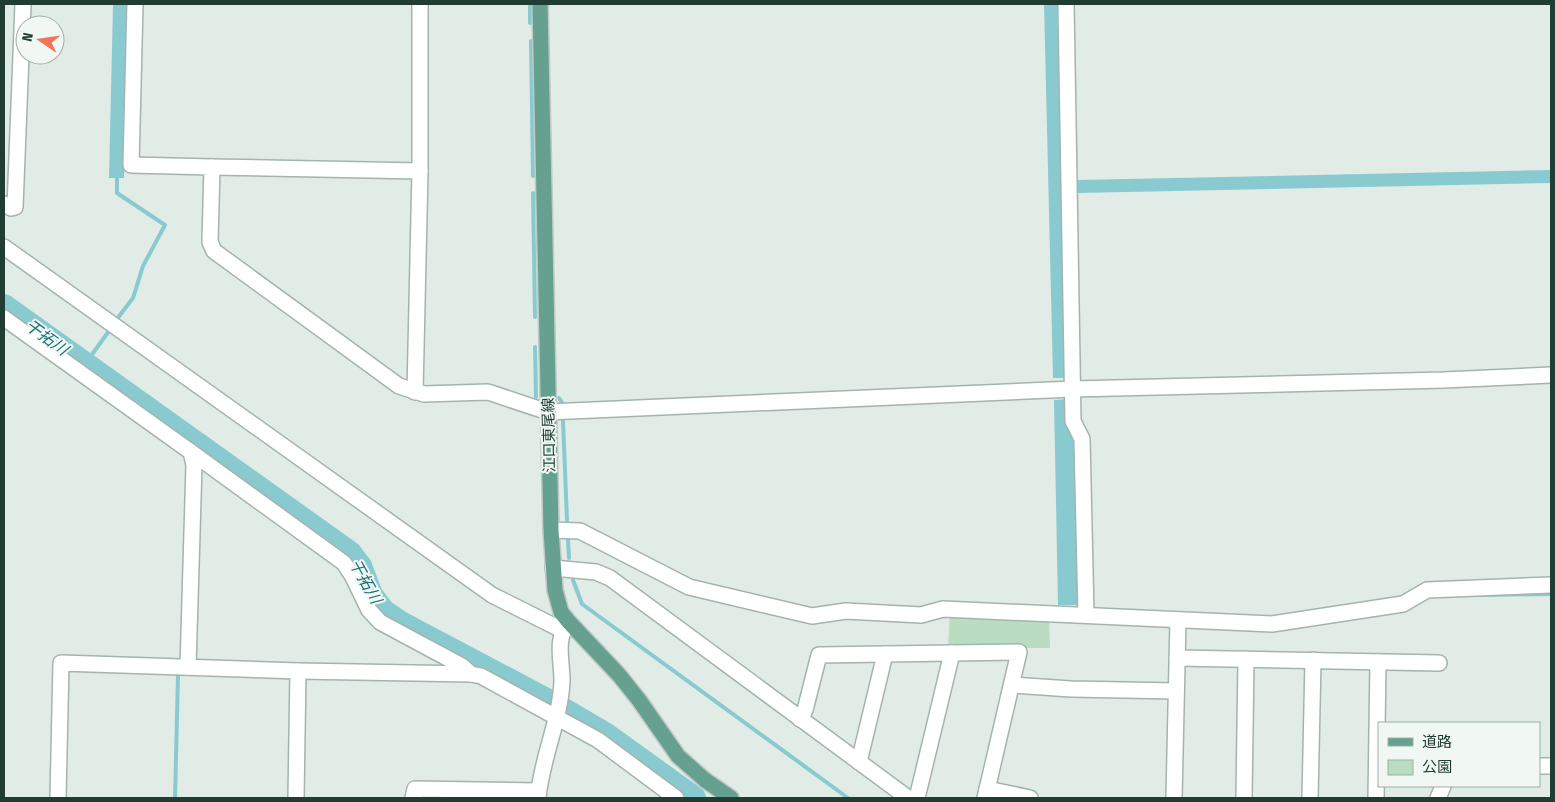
<svg xmlns="http://www.w3.org/2000/svg" width="1555" height="802" font-family="'Fira Sans Condensed','Noto Sans JP',sans-serif">
  <style>
    .green { fill: #baddc1 }
    .water { fill: #89cad1 }
    .lines { fill: none; stroke-linecap: round; stroke-linejoin: round }
    .stream { stroke: #89cad1; stroke-width: 4 }
    .river { stroke: #89cad1; stroke-width: 24 }
    .minor-casing { stroke: #a4b4ad; stroke-width: 18 }
    .major-casing { stroke: #c1c8c6; stroke-width: 18 }
    .minor { stroke: #fff; stroke-width: 15 }
    .major { stroke: #65a18e; stroke-width: 15 }
    .labels { text-anchor: middle; stroke-width: 4; stroke-linejoin: round; paint-order: stroke }
    .street-label { font-size: 15px; fill: #213c33; stroke: #f1f8f4 }
    .water-label { font-size: 16px; font-style: italic; fill: #1b6e78; stroke: #f1f8f4 }
  </style>
  <rect width="100%" height="100%" fill="#e1ece6"/>
  <polygon class="green" points="950,612 1049,618 1050,648 948,648"/>
  <g class="water">
    <polygon points="113,4 128,4 124,178 109,178"/>
    <polygon points="1044,4 1057,4 1068,378 1053,378"/>
    <polygon points="1551,170 1551,183 1078,193 1078,180"/>
    <polygon points="1068,399 1069,428 1074,445 1078,605 1058,605 1054,400"/>
  </g>
  <g class="lines">
    <g class="stream">
      <polyline points="530,4 530,23"/>
      <polyline points="531,41 533,176"/>
      <polyline points="117,173 117,193 165,225 143,266 133,298 117,319"/>
      <polyline points="533,193 535,317"/>
      <polyline points="535,347 536,397"/>
      <polyline points="85,364 109,331"/>
      <polyline points="559,398 563,404"/>
      <polyline points="563,421 567,520"/>
      <polyline points="568,540 569,558"/>
      <polyline points="573,580 582,604 848,798"/>
      <polyline points="1480,595 1551,594"/>
      <polyline points="175,798 178,675"/>
    </g>
    <polyline class="river" points="4,306 350,553 360,566 371,595 383,611 399,622 554,704 605,734 694,798"/>
    <defs>
      <g id="minor">
        <polyline points="135,4 131,165 212,167 210,242 214,251 399,386 424,394 488,392 548,412 1073,389 1444,380 1551,375"/>
        <polyline points="1066,4 1073,421 1082,439 1086,615"/>
        <polyline points="212,167 420,171"/>
        <polyline points="4,204 11,208 15,207 23,4"/>
        <polyline points="4,247 492,595 562,630"/>
        <polyline points="4,318 191,452 194,465 188,667"/>
        <polyline points="415,392 420,171 420,4"/>
        <polyline points="191,452 344,563 353,577 369,610 380,622 462,666 471,674"/>
        <polyline points="551,530 580,531 689,587 812,616 846,611 921,615 943,609 1272,624 1403,604 1427,590 1551,585"/>
        <polyline points="553,568 596,572 610,578 908,798"/>
        <polyline points="1177,658 1439,663"/>
        <polyline points="1012,685 1071,689 1176,691"/>
        <polyline points="800,719 805,710 819,655 1019,652 985,798"/>
        <polyline points="859,762 885,654"/>
        <polyline points="1539,766 1551,766"/>
        <polyline points="987,789 1030,798"/>
        <polyline points="58,798 61,663 298,671 471,674 481,676 598,740 676,798"/>
        <polyline points="296,798 298,671"/>
        <polyline points="413,798 415,789 538,791"/>
        <path d="M538,798c3,-38 23,-80 24,-118 0,-19 -7,-41 6,-57"/>
        <polyline points="917,798 952,653"/>
        <polyline points="1174,798 1178,620"/>
        <polyline points="1244,798 1246,659"/>
        <polyline points="1310,798 1313,660"/>
        <polyline points="1376,798 1378,662"/>
        <polyline points="1438,798 1443,786"/>
      </g>
      <polyline id="major" points="540,4 551,530 555,590 561,612 569,622 619,675 639,700 678,756 705,780 731,798"/>
    </defs>
    <use href="#minor" class="minor-casing"/>
    <use href="#major" class="major-casing"/>
    <use href="#minor" class="minor"/>
    <use href="#major" class="major"/>
  </g>
  <g class="labels">
    <g class="street-label">
      <text transform="translate(549 435) rotate(-91)" y="5">江口東尾線</text>
    </g>
    <g class="water-label">
      <text transform="translate(47 337) rotate(36)" y="6">干拓川</text>
      <text transform="translate(366 581) rotate(61)" y="6">干拓川</text>
    </g>
  </g>
  <rect width="1555" height="802" fill="none" stroke="#213c33" stroke-width="10"/>
  <rect x="1378" y="722" width="162" height="65" fill="#f1f8f4" stroke="#9eada7"/>
  <rect x="1388" y="738" width="25" height="8" fill="#65a18e" stroke="#9eada7"/>
  <text x="1422" y="747" font-size="15" fill="#213c33">道路</text>
  <rect x="1388" y="760" width="25" height="15" fill="#baddc1" stroke="#9eada7"/>
  <text x="1422" y="772" font-size="15" fill="#213c33">公園</text>
  <g transform="translate(40 40) rotate(283)"><circle r="24" fill="#f1f8f4" stroke="#9eada7"/>
  <path d="M0-4L9 19L0 12L-9 19Z" fill="#f27559"/>
  <text y="-8" font-size="14" font-weight="bold" text-anchor="middle" fill="#213c33">N</text>
  </g>
</svg>
